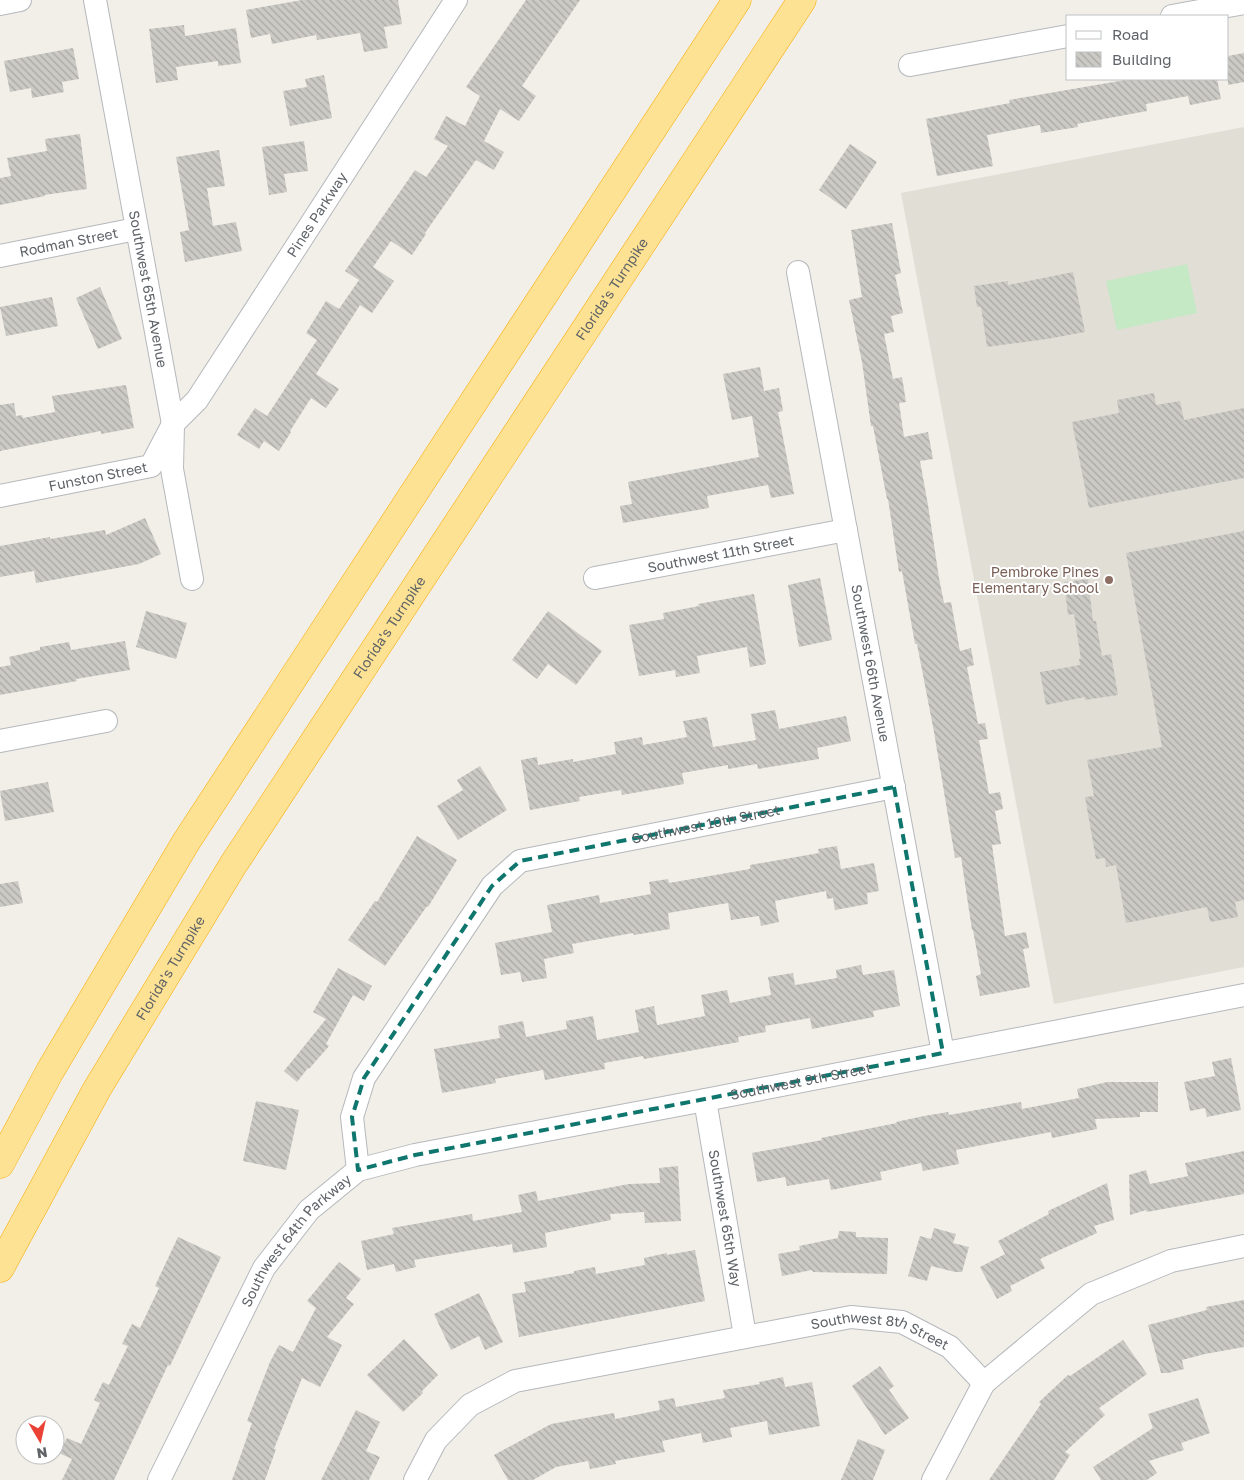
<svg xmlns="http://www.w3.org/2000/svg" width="1244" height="1480" font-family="'Golos Text',sans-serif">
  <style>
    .education { fill: #e1ded6 }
    .pitch { fill: #c5e8c5 }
    .building { fill: url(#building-back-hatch) }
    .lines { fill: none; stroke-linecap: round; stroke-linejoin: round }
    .street-casing { stroke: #b5b8bc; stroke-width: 24 }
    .highway-casing { stroke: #f9ab00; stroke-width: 29 }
    .street { stroke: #fff; stroke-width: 22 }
    .highway { stroke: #fde293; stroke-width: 28 }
    .marked { fill: none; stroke: #0f766e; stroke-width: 4; stroke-dasharray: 10 6; stroke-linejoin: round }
    .education-dot { fill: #8d6e63; stroke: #fff; stroke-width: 2 }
    .labels { text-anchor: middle; stroke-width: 4; stroke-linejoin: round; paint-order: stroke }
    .street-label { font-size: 14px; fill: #5f6368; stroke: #fff }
    .education-label { font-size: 14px; fill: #785e54; stroke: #fff; text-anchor: end }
  </style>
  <defs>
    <pattern id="building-back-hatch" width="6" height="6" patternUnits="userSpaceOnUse" patternTransform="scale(1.25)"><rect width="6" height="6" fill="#cccac5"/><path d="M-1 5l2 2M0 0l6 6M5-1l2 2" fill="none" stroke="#a9a8a4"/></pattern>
  </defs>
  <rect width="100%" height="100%" fill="#f1efe8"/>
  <polygon class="education" points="1244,127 1244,967 1054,1004 901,193"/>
  <polygon class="pitch" points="1187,264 1197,313 1117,330 1106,281"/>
  <g class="building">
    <polygon points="302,0 398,0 402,24 384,27 388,48 364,52 360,33 317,40 316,35 272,44 270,34 251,38 246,10"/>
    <polygon points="526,0 580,0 522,86 536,96 519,121 500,109 484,141 504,152 494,170 476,160 425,233 426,234 412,255 391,241 373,267 394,281 372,313 360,305 316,374 339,389 326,408 311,398 290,431 291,432 279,451 264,441 259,449 237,435 255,408 267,416 317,340 306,333 326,301 339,309 359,280 345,271 415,170 426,177 448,146 434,139 446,116 465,126 480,96 466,87"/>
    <polygon points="184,25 185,36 236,28 241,63 218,66 218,61 176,67 178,80 156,83 149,29"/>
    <polygon points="73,48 79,79 62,82 64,92 32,98 31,88 10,92 4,61"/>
    <polygon points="1244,53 1244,82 1228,85 1228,56"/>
    <polygon points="324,75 332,118 290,126 283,91 307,87 305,79"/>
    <polygon points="1131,79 1217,79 1221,99 1190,105 1188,96 1146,104 1147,111 1077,124 1078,127 1041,133 1040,125 987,135 993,166 937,176 926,119 1010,103 1009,100"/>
    <polygon points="80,134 87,189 44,195 45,196 0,205 0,178 11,176 7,158 47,151 45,139"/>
    <polygon points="304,141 308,171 284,174 287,192 269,195 262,147"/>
    <polygon points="850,144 877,162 846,209 819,190"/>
    <polygon points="219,150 225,186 207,188 213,226 236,222 242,251 185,262 180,232 189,230 176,157"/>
    <polygon points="892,223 901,273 895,275 903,313 891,316 894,332 884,334 893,379 902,377 906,402 899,403 904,437 928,432 933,459 920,461 928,505 939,578 944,603 951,602 960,651 971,648 974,665 967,667 978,724 985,723 988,739 979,740 989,794 1000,792 1003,809 995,811 1001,844 992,845 1005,936 1026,932 1029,948 1023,949 1030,987 980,996 976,976 981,974 973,930 972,930 961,857 955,858 934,732 917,644 915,644 902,571 899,572 888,499 887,499 873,426 871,426 862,362 849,300 862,297 851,230"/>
    <polygon points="1073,272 1085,332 1047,339 987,347 981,307 977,307 974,286 1008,281 1008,285"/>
    <polygon points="100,287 122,339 98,349 76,298"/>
    <polygon points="52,297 58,326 6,336 0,307"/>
    <polygon points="760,367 764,391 779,388 783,411 778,412 794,494 771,498 768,485 707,496 709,508 623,523 620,506 632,504 628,482 759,457 752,416 732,420 723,374"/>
    <polygon points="126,385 134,428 101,434 101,431 0,451 0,405 14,403 16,416 22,415 23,418 55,412 52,396"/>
    <polygon points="1154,393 1156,405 1180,401 1184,420 1244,408 1244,478 1089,508 1072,422 1119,413 1117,400"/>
    <polygon points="145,518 161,554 139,564 36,583 34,571 0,577 0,546 50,537 50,539 105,530 106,535"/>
    <polygon points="1244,531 1244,900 1235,902 1238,917 1210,922 1207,907 1126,923 1116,865 1106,867 1105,858 1096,859 1085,797 1094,796 1087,760 1162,747 1126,553"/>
    <polygon points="820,578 832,640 799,647 788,585"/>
    <polygon points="1088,579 1093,621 1096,621 1102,656 1111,654 1118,695 1085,700 1085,697 1046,705 1040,672 1080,665 1079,659 1081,659 1074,614 1068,615 1064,582"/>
    <polygon points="754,594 766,664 750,667 747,647 697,656 700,673 676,677 675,670 639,676 629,625 664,619 663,613 699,606 698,604"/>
    <polygon points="146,611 187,623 176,659 136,647"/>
    <polygon points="548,611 602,651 576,685 548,664 537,679 512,660"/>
    <polygon points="125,641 130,670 76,679 77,681 0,695 0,667 11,665 9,657 40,650 40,647 69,642 71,650"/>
    <polygon points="775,710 779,729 846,716 851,741 817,748 819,759 758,769 757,764 728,769 728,765 682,773 684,784 622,795 621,790 579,797 580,801 530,810 521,760 537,757 538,765 573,759 573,762 616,754 614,742 642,737 643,745 687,737 683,721 707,717 713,747 756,740 751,714"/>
    <polygon points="480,766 507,810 458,840 437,806 463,790 457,780"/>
    <polygon points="48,782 54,812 5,821 0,791"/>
    <polygon points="417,836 457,860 428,907 427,906 385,966 348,940 375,901 377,902"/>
    <polygon points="837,846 841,869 874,863 879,891 867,893 868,904 835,910 833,898 827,899 826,891 775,901 779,922 761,926 759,916 731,920 728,903 668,913 670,929 634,935 633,933 572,944 574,953 544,959 547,978 522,982 520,972 501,975 495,943 552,932 547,905 599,895 600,903 651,894 649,882 668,879 669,883 750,869 750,865 819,853 818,849"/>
    <polygon points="18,881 23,903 0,907 0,884"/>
    <polygon points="861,965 863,975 894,970 900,1006 873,1011 874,1017 812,1029 810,1018 765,1026 766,1032 738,1037 739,1042 644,1059 643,1056 604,1063 605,1069 545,1080 543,1070 495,1079 496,1083 442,1093 434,1049 500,1038 498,1026 523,1021 526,1037 567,1029 566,1021 593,1016 597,1040 639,1032 635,1010 654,1006 657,1025 705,1016 701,995 727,990 730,1003 771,995 768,977 793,973 795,985 837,978 836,970"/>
    <polygon points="338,968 372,986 364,1001 353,995 326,1044 329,1046 309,1069 308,1068 297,1082 284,1071 326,1019 313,1012"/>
    <polygon points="1231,1058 1241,1110 1207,1117 1205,1108 1190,1111 1184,1082 1215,1076 1212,1062"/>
    <polygon points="1107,1082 1158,1082 1158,1112 1140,1112 1140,1117 1095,1119 1097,1129 1052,1138 1051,1132 956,1150 959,1164 923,1171 921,1163 880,1172 882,1180 831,1190 829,1179 787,1186 785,1177 757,1182 752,1153 822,1140 821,1138 897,1123 896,1122 924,1116 948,1112 949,1115 1021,1102 1022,1109 1079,1098 1077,1089"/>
    <polygon points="256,1101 299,1110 286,1170 243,1161"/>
    <polygon points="1244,1151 1244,1194 1147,1212 1146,1210 1130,1215 1129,1175 1146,1170 1150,1184 1188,1176 1185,1163"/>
    <polygon points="678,1166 681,1221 645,1223 644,1212 610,1214 611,1220 545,1233 547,1247 513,1253 512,1244 496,1247 496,1246 414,1260 416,1267 396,1272 394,1264 367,1270 361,1241 394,1234 392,1228 472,1214 473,1221 522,1212 518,1195 536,1191 538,1201 629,1184 660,1183 659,1168"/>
    <polygon points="1107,1183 1114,1220 1094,1226 1097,1233 1040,1259 1045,1268 1010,1286 1012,1291 997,1299 980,1267 1005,1254 998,1241 1049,1214 1048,1211"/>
    <polygon points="934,1228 956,1234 953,1243 969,1247 962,1272 955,1272 931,1266 927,1281 908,1276 920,1236 931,1239"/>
    <polygon points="839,1231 856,1232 856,1237 888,1238 887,1274 813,1272 812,1270 782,1276 778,1254 800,1250 799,1246 838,1238"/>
    <polygon points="178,1237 221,1257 170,1366 168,1365 114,1480 62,1480 72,1459 59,1453 67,1438 81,1444 100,1403 94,1400 103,1382 109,1385 128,1346 122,1344 132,1324 140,1328 159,1288 155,1286"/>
    <polygon points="695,1250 705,1301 519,1337 512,1294 526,1292 524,1282 574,1273 574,1271 595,1267 596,1274 645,1265 644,1258 667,1253 667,1255"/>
    <polygon points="339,1262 361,1279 346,1298 354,1304 327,1337 342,1345 320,1387 302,1378 274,1449 276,1449 265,1480 232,1480 252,1423 247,1421 270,1362 279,1345 293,1352 316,1308 307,1301"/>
    <polygon points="479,1293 503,1342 485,1350 479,1336 451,1350 434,1314"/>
    <polygon points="1244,1300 1244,1347 1205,1354 1182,1360 1184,1369 1168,1373 1161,1373 1148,1325 1207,1310 1206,1307"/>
    <polygon points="404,1339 438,1375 422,1391 423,1393 403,1412 367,1375"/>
    <polygon points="1123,1340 1147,1374 1099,1408 1105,1415 1065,1452 1070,1455 1054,1480 989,1480 1041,1404 1039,1402 1068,1375 1070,1376"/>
    <polygon points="880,1366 894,1386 889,1390 909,1418 885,1435 852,1386"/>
    <polygon points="783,1377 785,1387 812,1382 820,1426 769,1435 767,1421 730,1428 732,1437 703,1443 701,1433 662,1441 665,1452 615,1461 616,1464 590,1469 588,1461 556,1467 533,1480 508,1480 494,1455 551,1424 614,1413 615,1419 660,1410 658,1401 674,1398 676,1407 725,1398 723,1390 760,1384 759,1382"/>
    <polygon points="1198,1398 1210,1433 1181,1443 1184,1450 1149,1461 1157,1473 1147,1480 1101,1480 1093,1467 1153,1428 1148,1414"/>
    <polygon points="356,1410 380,1422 366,1451 380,1457 369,1480 321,1480"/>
    <polygon points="858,1439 885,1450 873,1480 841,1480"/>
  </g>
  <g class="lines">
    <defs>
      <g id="street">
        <path id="s1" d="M95,0l78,424 -1,45 20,110"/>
        <polyline points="0,4 20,0"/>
        <polyline points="1172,16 1244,3"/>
        <polyline points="910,65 1068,36"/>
        <path id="s2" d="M0,256l136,-27"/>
        <path id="s3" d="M798,272l145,781"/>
        <path id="s4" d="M0,496l151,-30 22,-42 24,-24 259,-400"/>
        <path id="s5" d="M595,578l251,-48"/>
        <polyline points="0,741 106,721"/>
        <path id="s6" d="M705,1100l40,236"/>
        <path id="s7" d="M358,1170l-6,-53 12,-39 128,-192 28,-25 374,-74"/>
        <path id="s8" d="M159,1480l105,-212 45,-58 49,-40 57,-15 290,-55 539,-105"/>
        <path id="s9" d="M415,1480l21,-40 34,-35 45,-24 336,-64 51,5 48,25 34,36 107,-89 80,-33 73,-15"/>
        <polyline points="933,1480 984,1383"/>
      </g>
      <g id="highway">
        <polyline points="0,1164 50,1071 186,842 461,421 737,0"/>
        <path id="s10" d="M0,1268l97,-179 136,-224 569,-865"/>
      </g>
    </defs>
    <use href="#street" class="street-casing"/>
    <use href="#highway" class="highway-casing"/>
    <use href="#street" class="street"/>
    <use href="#highway" class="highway"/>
  </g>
  <path class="marked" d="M894,787l49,266 -528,102 -57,15 -6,-53 12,-39 128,-192 28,-25z"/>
  <circle class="education-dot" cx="1109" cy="580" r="5"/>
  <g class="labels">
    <g class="street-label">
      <text dy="5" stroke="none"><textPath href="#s4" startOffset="456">Pines Parkway</textPath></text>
      <text dy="5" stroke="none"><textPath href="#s2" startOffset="70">Rodman Street</textPath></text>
      <text dy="5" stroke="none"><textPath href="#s1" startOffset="294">Southwest 65th Avenue</textPath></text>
      <text dy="5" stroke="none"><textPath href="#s10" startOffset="1155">Florida's Turnpike</textPath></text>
      <text dy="5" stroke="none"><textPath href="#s4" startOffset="100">Funston Street</textPath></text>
      <text dy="5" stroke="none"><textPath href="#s5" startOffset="128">Southwest 11th Street</textPath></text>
      <text dy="5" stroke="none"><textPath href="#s10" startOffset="750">Florida's Turnpike</textPath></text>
      <text dy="5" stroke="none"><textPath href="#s3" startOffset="398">Southwest 66th Avenue</textPath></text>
      <text dy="5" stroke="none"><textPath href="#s7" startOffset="552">Southwest 10th Street</textPath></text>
      <text dy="5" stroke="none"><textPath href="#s10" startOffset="345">Florida's Turnpike</textPath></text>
      <text dy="5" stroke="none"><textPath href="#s8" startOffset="825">Southwest 9th Street</textPath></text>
      <text dy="5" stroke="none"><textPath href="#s6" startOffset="120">Southwest 65th Way</textPath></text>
      <text dy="5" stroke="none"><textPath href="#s8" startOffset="278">Southwest 64th Parkway</textPath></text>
      <text dy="5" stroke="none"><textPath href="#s9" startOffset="518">Southwest 8th Street</textPath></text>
    </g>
    <g class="education-label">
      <text x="1099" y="577">Pembroke Pines<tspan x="1099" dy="16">Elementary School</tspan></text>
    </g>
  </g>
  <rect x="1066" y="15" width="162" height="65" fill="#ffffff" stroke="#bfc1c3"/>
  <rect x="1076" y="31" width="25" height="8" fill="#ffffff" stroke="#bfc1c3"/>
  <text x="1112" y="40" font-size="15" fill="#5f6368">Road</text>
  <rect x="1076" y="52" width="25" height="15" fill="url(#building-back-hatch)" stroke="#bfc1c3"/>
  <text x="1112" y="65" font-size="15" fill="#5f6368">Building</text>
  <g transform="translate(40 1440) rotate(171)"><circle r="24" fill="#ffffff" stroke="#bfc1c3"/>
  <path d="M0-4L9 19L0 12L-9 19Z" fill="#ea4335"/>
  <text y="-8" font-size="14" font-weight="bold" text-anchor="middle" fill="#5f6368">N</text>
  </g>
</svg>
